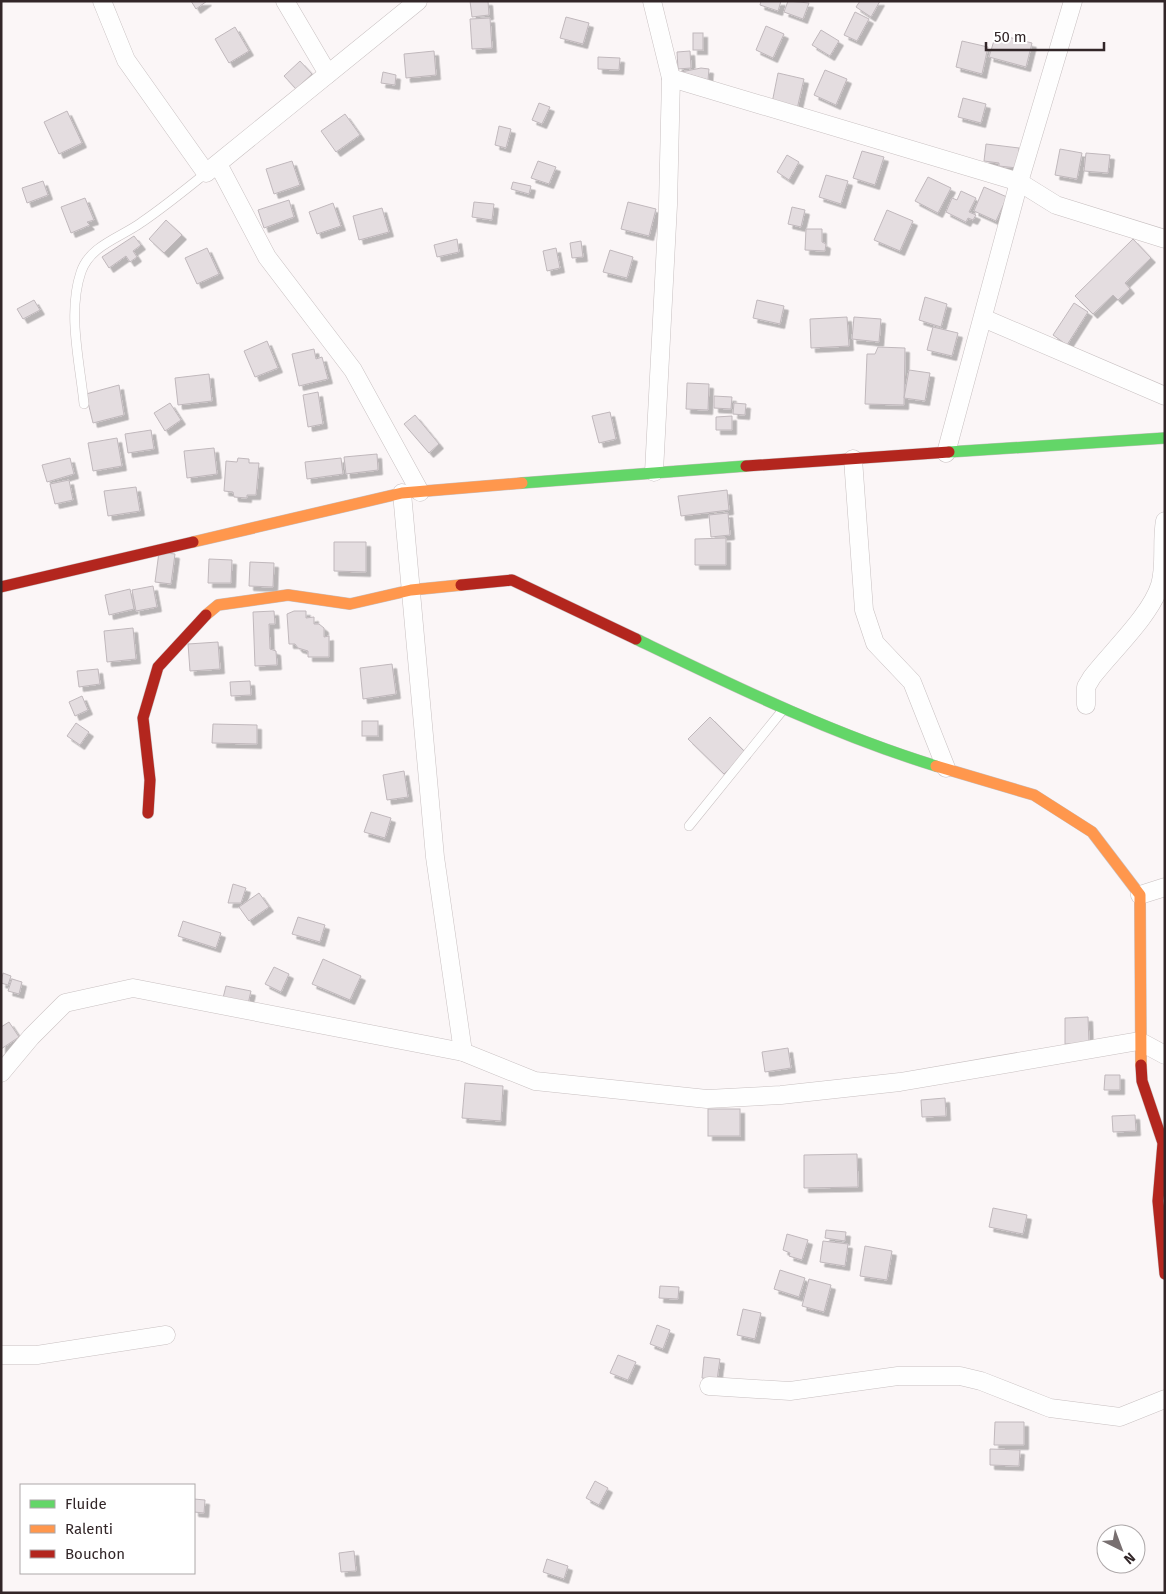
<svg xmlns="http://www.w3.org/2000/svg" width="1166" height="1594" font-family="'Fira Sans',sans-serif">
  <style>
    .building { fill: #e4dde0; stroke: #c0b8bc; filter: url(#shadow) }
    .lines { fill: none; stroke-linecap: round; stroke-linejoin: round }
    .lane-casing { stroke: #c8c0c1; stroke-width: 10 }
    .street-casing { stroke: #c8c0c1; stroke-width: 19 }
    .fast-casing { stroke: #c8c0c1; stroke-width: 12 }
    .slow-casing { stroke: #c8c0c1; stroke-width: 12 }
    .jam-casing { stroke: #c8c0c1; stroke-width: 12 }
    .lane { stroke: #fefefe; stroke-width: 9 }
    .street { stroke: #fefefe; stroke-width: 18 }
    .fast { stroke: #63d668; stroke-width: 11 }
    .slow { stroke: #ff974d; stroke-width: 11 }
    .jam { stroke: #b3261e; stroke-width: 11 }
  </style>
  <defs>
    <filter id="shadow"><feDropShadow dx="4.5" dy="4.5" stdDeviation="0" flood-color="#0004"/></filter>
  </defs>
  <rect width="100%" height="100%" fill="#fbf6f7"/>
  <g class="building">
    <polygon points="191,1 207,1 196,9"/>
    <polygon points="470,1 488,1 489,15 472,17"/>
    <polygon points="761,1 781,1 778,11 760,5"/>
    <polygon points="788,1 809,3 803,19 784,12"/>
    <polygon points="860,1 880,1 871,17 856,7"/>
    <polygon points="855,12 869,19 857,41 844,35"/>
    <polygon points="566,17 589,23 583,44 560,38"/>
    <polygon points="490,18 492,48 472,49 470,19"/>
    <polygon points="766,26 784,34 773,58 756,50"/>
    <polygon points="235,27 249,51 229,63 215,39"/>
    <polygon points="821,30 839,41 830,56 812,45"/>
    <rect x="693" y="33" width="10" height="17"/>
    <polygon points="996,34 1032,43 1026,67 989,57"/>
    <polygon points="962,41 988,47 982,74 956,67"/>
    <polygon points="434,51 436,75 406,78 404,54"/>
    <polygon points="690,51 691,68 678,69 677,52"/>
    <polygon points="598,57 620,58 619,70 598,69"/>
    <polygon points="300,61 312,74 296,89 284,76"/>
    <polygon points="701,68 709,69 708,80 681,72"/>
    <polygon points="825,70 847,79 836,105 814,95"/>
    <polygon points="383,72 396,75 395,85 381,83"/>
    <polygon points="778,73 804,79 797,109 772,103"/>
    <polygon points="963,98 986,104 981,123 958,117"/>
    <polygon points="539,103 550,107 542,124 532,120"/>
    <polygon points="67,111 82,143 59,154 44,122"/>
    <polygon points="345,114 360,135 336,152 321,131"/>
    <polygon points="499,126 511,129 506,148 495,145"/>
    <polygon points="986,144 1019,148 1017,168 999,166 999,163 984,161"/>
    <polygon points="1060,149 1082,153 1077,179 1055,175"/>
    <polygon points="862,151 884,157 875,185 853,178"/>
    <polygon points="1086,153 1110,155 1108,173 1084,171"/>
    <polygon points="787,155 799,162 789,180 777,172"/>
    <polygon points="292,161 300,185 274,194 266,169"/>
    <polygon points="538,161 556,167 549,184 531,178"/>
    <polygon points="826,175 848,181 841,204 819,197"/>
    <polygon points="928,177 951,188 938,213 915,201"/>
    <polygon points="43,181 48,195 27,203 22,188"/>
    <polygon points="513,182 531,186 529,194 511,189"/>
    <polygon points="984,187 1007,197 996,221 974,211"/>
    <polygon points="961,191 976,198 969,212 976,215 973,220 968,218 966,222 946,212 952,198 957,200"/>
    <polygon points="85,198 94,220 87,222 90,225 71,233 61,207"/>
    <polygon points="289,200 294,217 264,228 258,210"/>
    <polygon points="474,202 494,204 492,220 472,217"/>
    <polygon points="628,202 656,209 649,236 621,229"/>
    <polygon points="333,203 341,226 317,234 309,212"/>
    <polygon points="792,207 805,210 801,227 788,224"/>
    <polygon points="382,208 389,232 359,240 353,216"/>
    <polygon points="887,210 913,221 900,251 874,240"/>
    <polygon points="166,220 182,235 164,253 149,239"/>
    <polygon points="806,229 822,229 822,242 826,244 825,251 805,250"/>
    <polygon points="134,236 141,245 133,251 137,257 130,262 126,256 109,268 102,257"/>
    <polygon points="457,239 459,252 437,257 434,245"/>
    <polygon points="1133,239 1151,258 1125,283 1130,289 1118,300 1113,295 1093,314 1075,296"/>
    <polygon points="581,241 583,257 572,258 570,243"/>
    <polygon points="207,248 219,274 197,284 185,258"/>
    <polygon points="556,248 560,268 547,271 543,251"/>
    <polygon points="610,250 633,257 627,278 603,272"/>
    <polygon points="925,297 947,304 941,327 919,320"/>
    <polygon points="34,300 40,310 23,319 17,309"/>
    <polygon points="757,300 784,306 780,324 753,318"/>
    <polygon points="1074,303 1088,312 1067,345 1053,335"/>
    <polygon points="847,317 849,346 811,348 810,319"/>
    <polygon points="854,317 881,319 879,342 852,339"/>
    <polygon points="933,327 958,333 952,356 927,350"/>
    <polygon points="267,341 278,368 255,377 244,351"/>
    <polygon points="878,347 905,348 904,405 865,404 867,354 875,354"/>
    <polygon points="314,349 316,359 322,357 328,379 299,386 292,354"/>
    <polygon points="909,370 930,373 925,401 904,398"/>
    <polygon points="209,374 212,401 178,405 175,378"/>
    <polygon points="687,383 709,384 708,410 686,409"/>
    <polygon points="119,385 124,415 93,423 86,394"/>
    <polygon points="318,392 323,424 308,427 303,395"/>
    <polygon points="714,396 732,397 731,409 714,408"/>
    <polygon points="170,403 181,420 165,431 154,413"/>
    <polygon points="734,403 746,404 745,415 733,414"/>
    <polygon points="610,412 616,439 599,443 592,416"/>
    <polygon points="415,415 439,444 429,453 404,424"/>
    <polygon points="732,416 732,430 716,430 716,417"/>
    <polygon points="151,430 154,449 128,453 125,434"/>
    <polygon points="117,438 122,466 93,471 88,443"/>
    <polygon points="214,448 217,474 187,478 184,451"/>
    <polygon points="377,454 378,470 346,474 344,457"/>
    <polygon points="70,458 74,474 47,482 42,465"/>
    <polygon points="238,458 249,459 249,463 259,463 256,495 247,495 247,498 234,497 233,492 224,491 226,461 237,462"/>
    <polygon points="341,458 343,474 307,479 305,462"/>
    <polygon points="69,480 73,500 55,504 50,484"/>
    <polygon points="136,487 140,511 108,516 104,491"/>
    <polygon points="727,490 729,510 681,516 678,496"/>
    <polygon points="728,513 730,535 711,537 709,515"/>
    <polygon points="726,538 726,565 695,565 695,539"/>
    <polygon points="334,542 366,542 366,572 334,571"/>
    <polygon points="159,552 175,554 171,584 155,582"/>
    <polygon points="209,559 232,560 231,583 208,583"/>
    <polygon points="250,562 274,563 273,587 249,586"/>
    <polygon points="153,586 157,607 136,611 132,590"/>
    <polygon points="130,589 134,609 109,615 105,595"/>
    <polygon points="274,611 275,624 269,624 270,649 276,651 277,665 255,666 253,612"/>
    <polygon points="294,611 306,611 306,618 314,617 314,624 319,624 324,628 324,637 329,636 329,657 308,657 308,651 298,648 295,644 289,644 287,614"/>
    <polygon points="133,628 136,659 107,662 104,631"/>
    <polygon points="218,642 220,669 190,671 188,644"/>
    <polygon points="392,664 396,694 363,699 360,668"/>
    <polygon points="98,669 100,684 79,687 77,671"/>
    <polygon points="250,681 251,695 231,696 230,682"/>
    <polygon points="82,696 88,710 75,716 69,702"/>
    <polygon points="710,717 746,753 724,774 688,739"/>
    <rect x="362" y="721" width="16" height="15"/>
    <polygon points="76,723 89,732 80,745 67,736"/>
    <polygon points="213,724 257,725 257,744 212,743"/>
    <polygon points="404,771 408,797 387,800 383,775"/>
    <polygon points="371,812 391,818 385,838 364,832"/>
    <polygon points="233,884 246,888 241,903 228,903"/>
    <polygon points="259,893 269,907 249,921 239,907"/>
    <polygon points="298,917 325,925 320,942 292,934"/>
    <polygon points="183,921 221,933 216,948 178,936"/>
    <polygon points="323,959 361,976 350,1000 312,984"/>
    <polygon points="274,967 289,974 281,992 265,984"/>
    <polygon points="3,973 11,976 8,985 1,983"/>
    <polygon points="12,979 22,982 19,994 8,991"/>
    <polygon points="226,986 251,991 248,1004 223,998"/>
    <polygon points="1088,1017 1089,1043 1065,1044 1065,1018"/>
    <polygon points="9,1022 19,1037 1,1049 1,1027"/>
    <polygon points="788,1048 791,1068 765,1072 762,1052"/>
    <polygon points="1105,1075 1120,1075 1120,1090 1104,1090"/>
    <polygon points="465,1083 503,1086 501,1121 462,1118"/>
    <polygon points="945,1098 946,1116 922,1117 921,1100"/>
    <rect x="708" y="1109" width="32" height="27"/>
    <polygon points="1135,1115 1136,1131 1113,1132 1112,1116"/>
    <polygon points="857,1154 858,1187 804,1188 804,1155"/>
    <polygon points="993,1208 1027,1215 1023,1234 989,1227"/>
    <polygon points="826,1230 846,1232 845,1241 825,1238"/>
    <polygon points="787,1234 808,1240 802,1260 789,1256 790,1253 783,1250"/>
    <polygon points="823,1241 848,1244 845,1266 820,1262"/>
    <polygon points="865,1246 892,1251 887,1280 860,1276"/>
    <polygon points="780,1270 805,1278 799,1297 774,1289"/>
    <polygon points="809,1279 831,1285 824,1312 802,1306"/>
    <polygon points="660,1286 679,1287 678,1299 659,1298"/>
    <polygon points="743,1309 761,1313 755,1339 737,1335"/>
    <polygon points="657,1325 670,1330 663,1349 650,1344"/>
    <polygon points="618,1355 636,1362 628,1380 610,1373"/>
    <polygon points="704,1357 720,1359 717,1380 702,1378"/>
    <polygon points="995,1422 1024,1422 1024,1445 994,1445"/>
    <polygon points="990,1449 1020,1450 1019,1466 990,1465"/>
    <polygon points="595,1481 608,1488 599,1505 586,1498"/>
    <polygon points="194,1499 205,1500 204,1513 194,1512"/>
    <polygon points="354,1551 356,1571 341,1572 339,1553"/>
    <polygon points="547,1559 568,1566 564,1579 543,1572"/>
  </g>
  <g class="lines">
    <defs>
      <g id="lane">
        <path d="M84,404c-4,-41 -17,-91 -3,-132 9,-27 41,-35 61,-50 22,-15 43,-32 64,-49"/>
        <polyline points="689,826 782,711"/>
      </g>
      <g id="street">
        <polyline points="102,1 126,60 206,173 418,1"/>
        <polyline points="285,1 328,74"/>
        <polyline points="652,1 671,78 668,205 654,472"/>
        <polyline points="671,78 1019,182 1056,205 1165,239"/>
        <polyline points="218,164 267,257 353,370 420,492"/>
        <polyline points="983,318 1165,396"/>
        <polyline points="946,453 1019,182 1073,1"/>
        <polyline points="853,459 864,610 875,643 912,682 946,768"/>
        <polyline points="402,493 435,857 463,1052"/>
        <path d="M1086,705v-18l6,-10c19,-25 59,-62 68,-92 6,-20 1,-43 5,-64"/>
        <polyline points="1140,895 1165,887"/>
        <polyline points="1,1073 31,1037 65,1003 133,988 463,1052 535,1081 707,1099 781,1095 900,1082 1139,1041 1165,1055"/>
        <polyline points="1,1355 37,1355 166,1335"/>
        <polyline points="709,1386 790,1391 898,1376 960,1376 981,1381 1050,1408 1120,1417 1165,1399"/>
      </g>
      <g id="fast">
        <polyline points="949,452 1165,438"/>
        <polyline points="522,483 746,466"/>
        <path d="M636,639c98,47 196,95 300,127"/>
      </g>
      <g id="slow">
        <polyline points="193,542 402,493 522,483"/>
        <polyline points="206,615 218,605 288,595 350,604 411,590 461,585"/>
        <polyline points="936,766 1034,795 1092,832 1140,895 1141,1065"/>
      </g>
      <g id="jam">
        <polyline points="746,466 949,452"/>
        <polyline points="461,585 512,580 636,639"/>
        <polyline points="1,587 193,542"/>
        <polyline points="148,813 150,780 143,718 158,667 206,615"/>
        <polyline points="1141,1065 1142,1081 1163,1143 1158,1201 1165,1274"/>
      </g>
    </defs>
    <use href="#lane" class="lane-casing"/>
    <use href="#street" class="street-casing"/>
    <use href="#fast" class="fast-casing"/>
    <use href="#slow" class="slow-casing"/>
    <use href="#jam" class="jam-casing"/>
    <use href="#lane" class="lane"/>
    <use href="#street" class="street"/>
    <use href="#fast" class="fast"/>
    <use href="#slow" class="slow"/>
    <use href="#jam" class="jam"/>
  </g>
  <rect width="1166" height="1594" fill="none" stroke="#322628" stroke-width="5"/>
  <rect x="20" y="1484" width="175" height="90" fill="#ffffff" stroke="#ada8a9"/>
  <rect x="30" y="1500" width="25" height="8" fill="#63d668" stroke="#ada8a9"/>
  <text x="65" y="1509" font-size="15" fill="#322628">Fluide</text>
  <rect x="30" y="1525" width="25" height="8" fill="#ff974d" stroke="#ada8a9"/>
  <text x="65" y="1534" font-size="15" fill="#322628">Ralenti</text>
  <rect x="30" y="1550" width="25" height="8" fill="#b3261e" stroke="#ada8a9"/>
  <text x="65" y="1559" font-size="15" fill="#322628">Bouchon</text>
  <g transform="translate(1121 1549) rotate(138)"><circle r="24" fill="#ffffff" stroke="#ada8a9"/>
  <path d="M0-4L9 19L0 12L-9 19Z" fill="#786f70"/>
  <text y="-8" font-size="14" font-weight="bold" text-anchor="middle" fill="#322628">N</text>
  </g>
  <path d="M986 42v8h118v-8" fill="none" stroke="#322628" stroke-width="2.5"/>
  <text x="994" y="42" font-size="15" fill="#322628" stroke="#ffffff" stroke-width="4" paint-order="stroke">50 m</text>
</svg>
